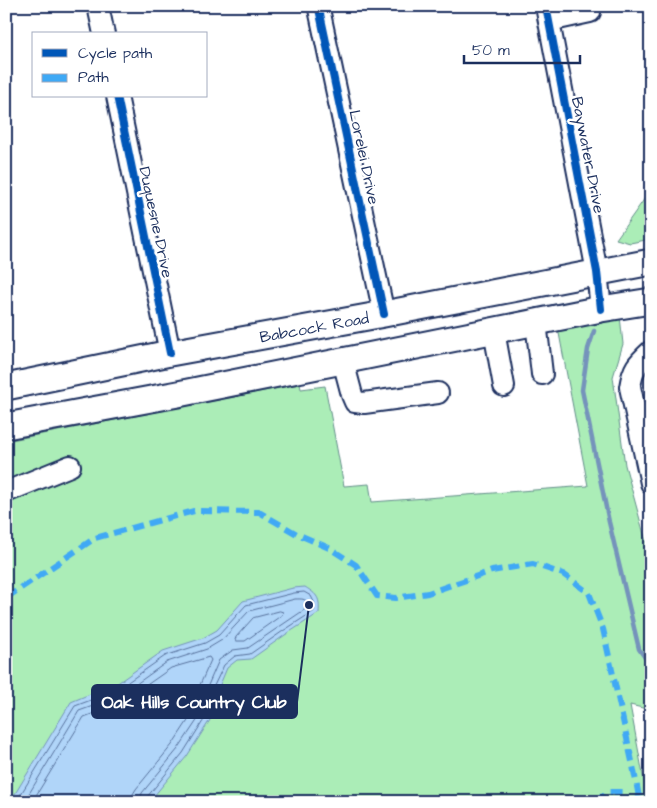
<svg xmlns="http://www.w3.org/2000/svg" width="657" height="808" font-family="'Architects Daughter',sans-serif">
  <style>
    .green { fill: #abedb7; stroke: #638e8a }
    .water { fill: #b0d5f9; stroke: #7493bb }
    .lines { fill: none; stroke-linecap: round; stroke-linejoin: round }
    .shore { stroke: #57719c; stroke-width: 1 }
    .stream { stroke: #7493bb; stroke-width: 4.5 }
    .minor-casing { stroke: #1b2f5e; stroke-width: 24 }
    .major-casing { stroke: #1b2f5e; stroke-width: 29 }
    .minor { stroke: #fff; stroke-width: 20 }
    .major { stroke: #fff; stroke-width: 25 }
    .quiet { stroke: #3fa9f5; stroke-width: 6; stroke-dasharray: 12 6; stroke-linecap: butt }
    .cycleway-casing { stroke: #fff; stroke-width: 11 }
    .cycleway { stroke: #0057b8; stroke-width: 8 }
    .labels { text-anchor: middle; stroke-width: 5; stroke-linejoin: round; paint-order: stroke }
    .street-label { font-size: 16px; fill: #1b2f5e; stroke: #fff }
    .leader { fill: none; stroke: #1b2f5e; stroke-width: 2 }
    .callout-dot { fill: #1b2f5e; stroke: #fff; stroke-width: 2 }
    .callout { fill: #1b2f5e; stroke: #1b2f5e; stroke-width: 2 }
    .callout-label { font-size: 18px; text-anchor: middle; font-weight: bold; fill: #fff }
  </style>
  <rect width="100%" height="100%" fill="#fff"/>
  <filter id="ink" filterUnits="userSpaceOnUse"><feTurbulence type="fractalNoise" baseFrequency=".02" numOctaves="2"/><feDisplacementMap in="SourceGraphic" scale="10" xChannelSelector="R" yChannelSelector="G"/><feConvolveMatrix kernelMatrix="1 2 1 2 8 2 1 2 1" color-interpolation-filters="sRGB"/></filter>
  <g filter="url(#ink)">
    <g class="green">
      <polygon points="651,187 651,239 630,243 616,239 643,201"/>
      <polygon points="620,316 623,344 613,377 625,465 651,560 651,710 630,705 648,802 6,802 6,441 300,384 301,389 325,386 344,486 369,484 372,502 588,486 558,328"/>
    </g>
    <path class="water" d="M305,587c13,8 15,11 14,26l-34,22 -34,24 -14,1 -10,8 -11,26 -6,26 -23,36 -38,46h-139l61,-100 31,-13 10,-2 51,-36 40,-13 14,-8 26,-29 50,-13z"/>
    <g class="lines">
      <g class="shore">
        <polygon points="280,611 283,612 282,615 245,641 237,641 235,640 236,637 253,618"/>
        <polyline points="16,802 75,706 115,691 165,656 205,643 219,635 246,605 294,593 304,592 311,596 314,602 314,611 283,631 250,654 235,656 224,665 211,692 205,718 183,753 147,797 146,802"/>
        <path d="M24,802l55,-91 39,-14 49,-35 40,-13 15,-9 27,-29 46,-12c6,0 11,-1 13,5l-1,4 -59,40 -15,2 -14,10 -13,30 -6,26 -22,33 -36,44 -2,9"/>
        <polyline points="32,802 84,717 121,703 171,668 209,657 211,660 199,687 193,713 172,745 136,789 133,794 132,802"/>
      </g>
      <g class="stream">
        <polyline points="649,240 651,238"/>
        <polyline points="594,331 588,349 582,390 609,522 639,649 651,666"/>
      </g>
      <defs>
        <g id="minor">
          <polyline points="98,6 104,34"/>
          <polyline points="320,6 319,9 384,314"/>
          <polyline points="546,6 597,272 601,309"/>
          <polyline points="549,21 590,12"/>
          <polyline points="117,96 170,353"/>
          <polyline points="536,322 542,374"/>
          <polyline points="494,331 504,386"/>
          <path d="M651,351c-14,13 -18,17 -21,36l21,96"/>
          <polyline points="343,361 352,395 355,402 364,403 438,393"/>
          <polyline points="6,492 70,466"/>
        </g>
        <g id="major">
          <path id="s1" d="M6,387l164,-34 214,-39 267,-52"/>
          <polyline points="6,426 178,394 601,309 651,301"/>
        </g>
      </defs>
      <use href="#minor" class="minor-casing"/>
      <use href="#major" class="major-casing"/>
      <use href="#minor" class="minor"/>
      <use href="#major" class="major"/>
      <g class="quiet">
        <polyline points="6,598 95,538 194,511 259,512 297,534 329,548 356,565 377,596 396,598 428,593 492,571 533,564 563,574 589,593 603,629 633,766 640,802"/>
        <polyline points="595,802 608,792 622,792 627,802"/>
      </g>
      <defs>
        <g id="cycleway">
          <polyline points="320,6 319,9 384,314"/>
          <polyline points="546,6 597,272 601,309"/>
          <polyline points="117,96 170,353"/>
        </g>
      </defs>
      <use href="#cycleway" class="cycleway-casing"/>
      <use href="#cycleway" class="cycleway"/>
    </g>
  </g>
  <g class="labels">
    <g class="street-label">
      <text transform="translate(589 155) rotate(79)" y="6">Baywater Drive</text>
      <text transform="translate(365 157) rotate(78)" y="6">Lorelei Drive</text>
      <text transform="translate(157 222) rotate(78)" y="6">Duquesne Drive</text>
      <text dy="6" stroke="none"><textPath href="#s1" startOffset="314">Babcock Road</textPath></text>
    </g>
  </g>
  <path class="leader" d="M309 605L297 702"/>
  <circle class="callout-dot" cx="309" cy="605" r="5"/>
  <rect class="callout" x="92" y="685" width="205" height="33" rx="5"/>
  <g class="callout-label">
    <text x="194" y="708">Oak Hills Country Club</text>
  </g>
  <rect width="657" height="808" fill="none" stroke="#fff" stroke-width="25"/>
  <rect x="12" y="12" width="632" height="783" fill="none" stroke="#1b2f5e" stroke-width="2" filter="url(#ink)"/>
  <rect x="32" y="32" width="175" height="65" fill="#ffffff" stroke="#a4acbf"/>
  <rect x="42" y="49" width="25" height="8" fill="#0057b8" stroke="#a4acbf"/>
  <text x="78" y="58" font-size="15" fill="#1b2f5e">Cycle path</text>
  <rect x="42" y="74" width="25" height="8" fill="#3fa9f5" stroke="#a4acbf"/>
  <text x="78" y="82" font-size="15" fill="#1b2f5e">Path</text>
  <path d="M464 55v8h116v-8" fill="none" stroke="#1b2f5e" stroke-width="2.5"/>
  <text x="472" y="55" font-size="15" fill="#1b2f5e" stroke="#ffffff" stroke-width="4" paint-order="stroke">50 m</text>
</svg>
